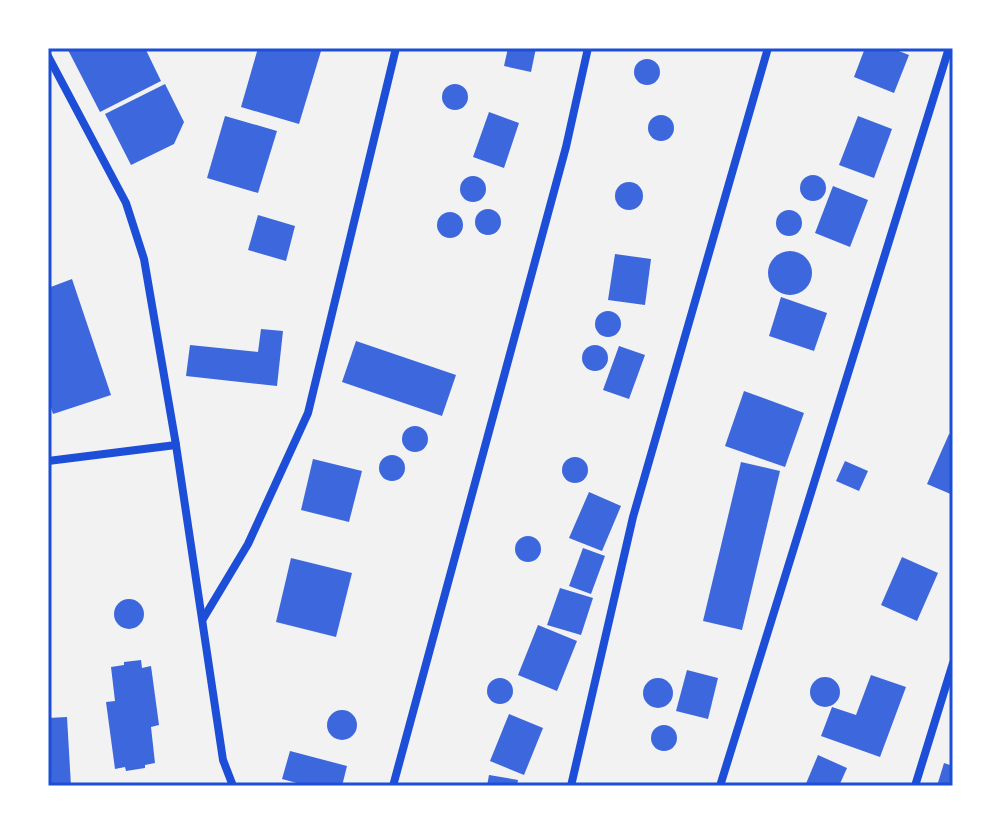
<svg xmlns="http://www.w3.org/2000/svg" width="1001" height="834" font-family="Montserrat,sans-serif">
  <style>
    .building { fill: #3d67dc }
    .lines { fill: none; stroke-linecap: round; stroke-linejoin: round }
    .minor { stroke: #1d4ed8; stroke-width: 8 }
    .neatline { fill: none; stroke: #1d4ed8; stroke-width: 3 }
  </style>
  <rect width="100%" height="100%" fill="#f2f2f2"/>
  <g class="building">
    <polygon points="67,48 145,48 161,81 100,112"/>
    <polygon points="258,48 312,48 321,51 299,124 241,107"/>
    <polygon points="508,48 536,48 531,72 504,66"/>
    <polygon points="865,48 891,48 909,55 894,93 854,77"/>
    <circle cx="647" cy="72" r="13"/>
    <circle cx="455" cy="97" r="13"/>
    <polygon points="165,84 184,122 174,144 131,165 105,114"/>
    <polygon points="489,112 519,123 504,168 473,157"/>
    <circle cx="661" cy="128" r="13"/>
    <polygon points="225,116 277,131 258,193 207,178"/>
    <polygon points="858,116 892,129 874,178 839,165"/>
    <circle cx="813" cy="188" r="13"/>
    <circle cx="473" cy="189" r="13"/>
    <circle cx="629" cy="196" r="14"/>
    <polygon points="833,186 868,200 850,247 815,233"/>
    <circle cx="488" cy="222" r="13"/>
    <circle cx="789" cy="223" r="13"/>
    <circle cx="450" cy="225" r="13"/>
    <polygon points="258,215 295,226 286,261 248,250"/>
    <circle cx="790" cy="273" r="22"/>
    <polygon points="615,254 651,259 645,305 608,300"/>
    <polygon points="72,279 111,395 53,414 48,399 48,288"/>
    <polygon points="781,297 827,313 814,351 769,336"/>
    <circle cx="608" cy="324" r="13"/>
    <polygon points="261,329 283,331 277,386 186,376 190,345 258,352"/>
    <polygon points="356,341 456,375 442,416 342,382"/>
    <circle cx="595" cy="358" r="13"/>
    <polygon points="619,346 645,355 629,399 603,390"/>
    <polygon points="744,391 804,413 785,467 725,446"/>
    <circle cx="415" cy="439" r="13"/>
    <polygon points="949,434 953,436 953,495 927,484"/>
    <circle cx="392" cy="468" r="13"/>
    <circle cx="575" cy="470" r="13"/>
    <polygon points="313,459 362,471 349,522 301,510"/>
    <polygon points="845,461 868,471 859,491 836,481"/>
    <polygon points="741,462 780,471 742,630 703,621"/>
    <polygon points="589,492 621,506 602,551 569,538"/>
    <circle cx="528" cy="549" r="13"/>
    <polygon points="583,548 605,556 591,594 569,586"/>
    <polygon points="902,557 938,573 917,621 881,605"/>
    <polygon points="291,558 352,573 336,637 276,622"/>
    <polygon points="560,588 593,598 581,635 547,625"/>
    <circle cx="129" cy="614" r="15"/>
    <polygon points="538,625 577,641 557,691 518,675"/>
    <polygon points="141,660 142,668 151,666 159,725 151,727 155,763 145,765 145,768 126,771 125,767 115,769 106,702 115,701 111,667 124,665 124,662"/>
    <polygon points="687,670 718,678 708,719 676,711"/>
    <polygon points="871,675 906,687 880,757 821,736 832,707 856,715"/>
    <circle cx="825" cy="692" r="15"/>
    <circle cx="500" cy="691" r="13"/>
    <circle cx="658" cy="693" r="15"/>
    <circle cx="342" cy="725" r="15"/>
    <polygon points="509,714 543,728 524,775 490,761"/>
    <polygon points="67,717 71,786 48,786 48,718"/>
    <circle cx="664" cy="738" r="13"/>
    <polygon points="290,751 347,766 342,786 308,786 282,779"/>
    <polygon points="818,755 847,768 839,786 805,786"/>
    <polygon points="944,763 953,766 953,786 937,786"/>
    <polygon points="489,775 518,780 517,786 487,786"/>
  </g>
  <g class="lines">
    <g class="minor">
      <polyline points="48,56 126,203 144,259 176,445 223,760 233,786"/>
      <polyline points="48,461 176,445"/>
      <polyline points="203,619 248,544 308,413 396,48"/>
      <polyline points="393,786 566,147 588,48"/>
      <polyline points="571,786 633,517 768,48"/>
      <polyline points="720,786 949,48"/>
      <polyline points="915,786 953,663"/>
    </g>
  </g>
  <rect width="1001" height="834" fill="none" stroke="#ffffff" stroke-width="100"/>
  <rect x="50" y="50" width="901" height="734" class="neatline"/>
</svg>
